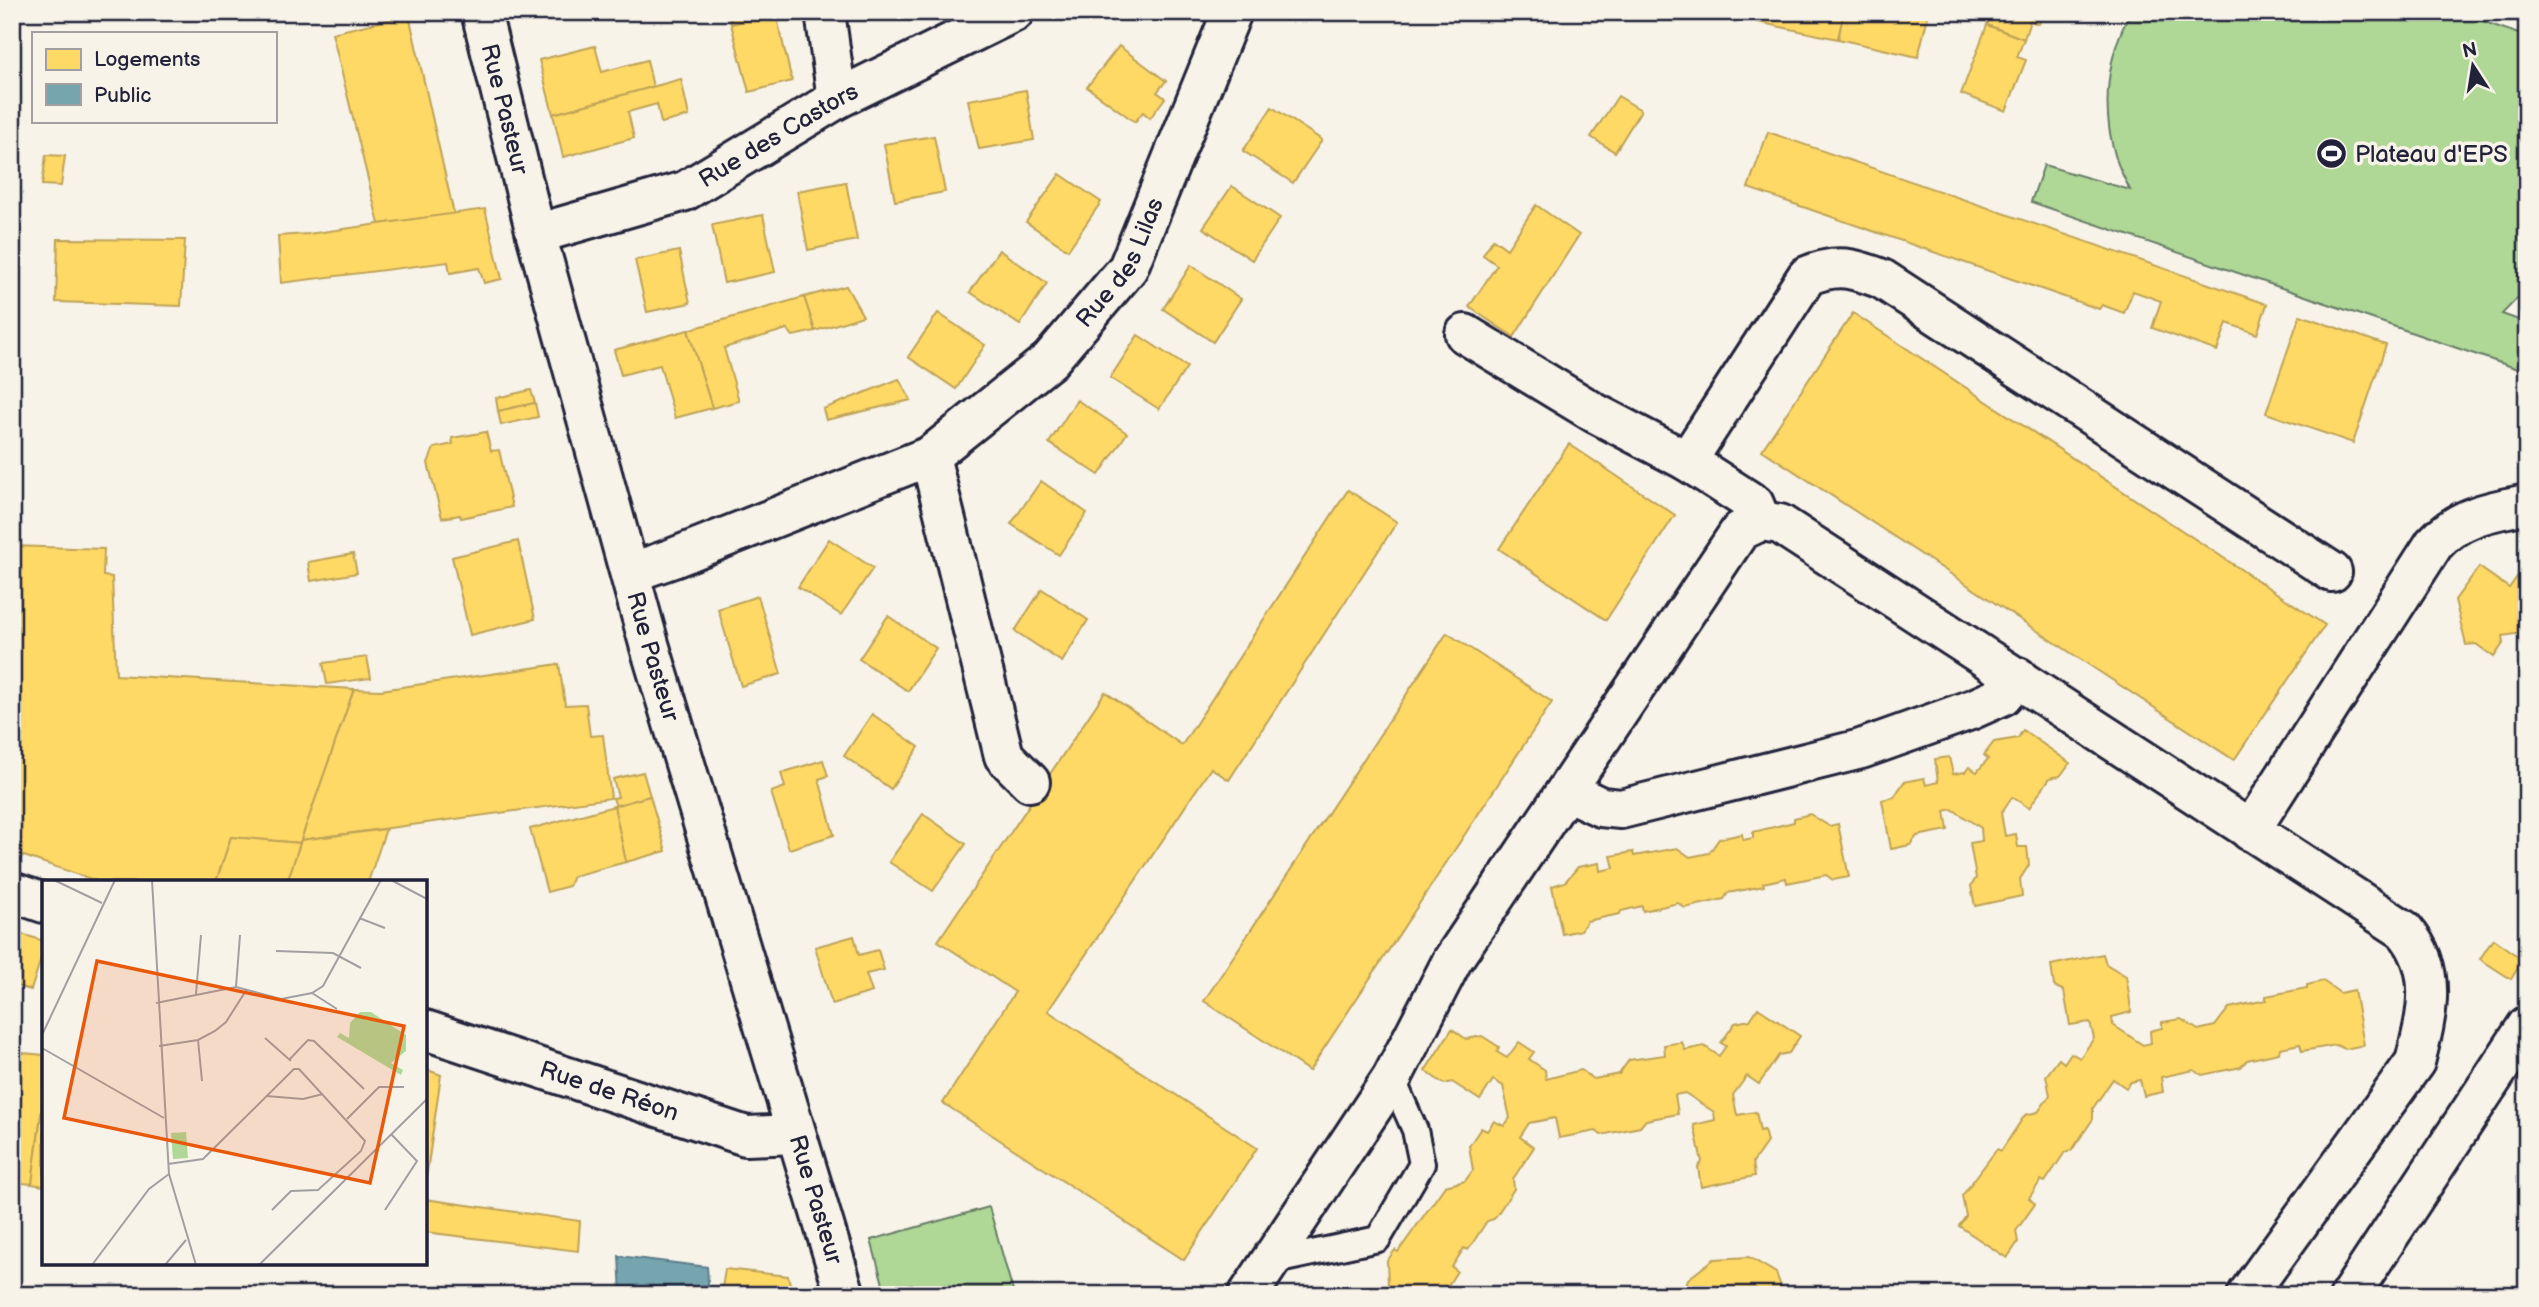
<svg xmlns="http://www.w3.org/2000/svg" width="2539" height="1307" font-family="'Balsamiq Sans',sans-serif">
  <style>
    .green { fill: #afd896; stroke: #687d68; stroke-width: 2 }
    .homes { fill: #ffd966; stroke: #bda259; stroke-width: 2 }
    .public { fill: #76a5af; stroke: #5d7e8c; stroke-width: 2 }
    .lines { fill: none; stroke-linecap: round; stroke-linejoin: round }
    .service-casing { stroke: #22223b; stroke-width: 30 }
    .minor-casing { stroke: #22223b; stroke-width: 44 }
    .tertiary-casing { stroke: #22223b; stroke-width: 44 }
    .service { stroke: #f7f3e8; stroke-width: 24 }
    .minor { stroke: #f7f3e8; stroke-width: 38 }
    .tertiary { stroke: #f7f3e8; stroke-width: 38 }
    .labels { text-anchor: middle; stroke-width: 7; stroke-linejoin: round; paint-order: stroke }
    .street-label { font-size: 24px; fill: #22223b; stroke: #f7f3e8 }
    .poi-label { font-size: 24px; fill: #22223b; stroke: #f7f3e8; text-anchor: start }
    .inset-road { fill: none; stroke: #a29fa3; stroke-width: 2 }
    .view { fill: #e8590c; fill-opacity: 0.15; stroke: #e8590c; stroke-width: 3.5 }
    .inset-edge { fill: none; stroke: #22223b; stroke-width: 3.5 }
  </style>
  <rect width="100%" height="100%" fill="#f7f3e8"/>
  <filter id="ink" filterUnits="userSpaceOnUse"><feTurbulence type="fractalNoise" baseFrequency=".0143" numOctaves="2"/><feDisplacementMap in="SourceGraphic" scale="14" xChannelSelector="R" yChannelSelector="G"/><feConvolveMatrix kernelMatrix="1 2 1 2 8 2 1 2 1" color-interpolation-filters="sRGB"/></filter>
  <g filter="url(#ink)">
    <g class="green">
      <path d="M2131,12h326l70,25v251l-25,26 25,9v49l-496,-170 13,-37 86,25c-5,-11 -12,-23 -15,-35 -14,-47 -8,-101 16,-143z"/>
      <polygon points="989,1207 1014,1295 886,1295 871,1240"/>
    </g>
    <g class="homes">
      <polygon points="729,12 776,12 776,14 731,24"/>
      <polygon points="1760,12 1844,12 1838,39 1757,22"/>
      <polygon points="1844,12 1929,12 1918,57 1838,39"/>
      <polygon points="1992,12 2043,12 2039,24 2030,21 2024,39 1987,25"/>
      <polygon points="12,13 20,14 19,33 12,32"/>
      <polygon points="776,14 792,81 749,92 731,24"/>
      <polygon points="409,15 454,214 379,224 332,33"/>
      <polygon points="1987,25 2024,39 2017,57 2026,60 2006,111 1961,94"/>
      <polygon points="595,46 602,72 647,60 653,87 553,114 539,60"/>
      <polygon points="1119,46 1166,81 1157,92 1165,98 1150,118 1143,112 1135,122 1087,87"/>
      <polygon points="681,79 689,116 661,123 657,104 628,112 634,138 563,157 553,114"/>
      <polygon points="1026,90 1034,140 979,149 968,100"/>
      <polygon points="1618,96 1641,110 1615,152 1591,137"/>
      <polygon points="1272,107 1322,140 1293,183 1243,151"/>
      <polygon points="1768,132 2267,304 2257,334 2227,323 2217,351 2152,328 2161,301 2133,291 2124,313 2102,305 2099,309 1748,188"/>
      <polygon points="934,136 945,192 895,201 884,144"/>
      <polygon points="46,155 65,156 61,186 42,185"/>
      <polygon points="1060,174 1101,202 1068,250 1026,222"/>
      <polygon points="846,182 857,240 808,250 797,191"/>
      <polygon points="1232,186 1280,218 1252,260 1203,228"/>
      <polygon points="1536,205 1579,235 1514,337 1469,307 1497,265 1483,255 1493,239 1507,249"/>
      <polygon points="485,209 502,279 484,283 479,268 450,273 448,262 281,283 278,236 308,234"/>
      <polygon points="763,215 775,272 724,283 712,225"/>
      <polygon points="58,239 185,240 181,306 56,302"/>
      <polygon points="999,250 1047,283 1020,325 970,292"/>
      <polygon points="679,251 690,303 647,312 635,260"/>
      <polygon points="1191,265 1241,299 1213,342 1163,309"/>
      <polygon points="846,286 863,316 815,331 804,297"/>
      <polygon points="804,297 815,331 793,336 787,329 724,348 739,401 712,408 688,330"/>
      <polygon points="938,313 985,345 956,389 908,357"/>
      <polygon points="1853,313 2325,625 2234,760 1762,450"/>
      <polygon points="2300,315 2386,345 2353,443 2266,413"/>
      <polygon points="688,330 712,408 675,418 660,365 621,375 614,350"/>
      <polygon points="1138,335 1187,367 1159,409 1110,378"/>
      <polygon points="899,379 911,400 826,420 823,409"/>
      <polygon points="531,390 535,403 498,411 496,398"/>
      <polygon points="1077,400 1127,433 1099,475 1049,443"/>
      <polygon points="535,403 538,417 501,425 498,411"/>
      <polygon points="486,432 491,451 499,450 512,507 461,518 460,515 442,518 428,463 434,448 453,444 452,438"/>
      <polygon points="1569,444 1675,515 1606,620 1499,549"/>
      <polygon points="1041,481 1087,513 1059,555 1011,524"/>
      <polygon points="1348,490 1397,522 1229,780 1211,768 1048,1011 1257,1148 1184,1260 943,1103 1015,992 938,941 1105,692 1182,745"/>
      <polygon points="829,539 873,568 841,615 798,587"/>
      <polygon points="518,541 535,619 470,635 452,557"/>
      <polygon points="12,546 104,549 103,576 112,577 116,675 354,689 300,843 231,837 216,882 100,882 12,852"/>
      <polygon points="353,554 357,573 311,581 308,562"/>
      <polygon points="2527,563 2527,632 2503,636 2504,642 2494,657 2476,644 2466,645 2455,600 2479,567 2509,588"/>
      <polygon points="1042,589 1088,620 1062,662 1015,631"/>
      <polygon points="758,596 781,674 741,686 718,609"/>
      <polygon points="888,616 936,648 908,691 859,659"/>
      <polygon points="1447,633 1552,702 1309,1071 1204,1001"/>
      <polygon points="367,657 371,678 327,684 323,663"/>
      <polygon points="559,664 565,705 586,704 590,736 603,735 611,798 301,840 354,689 381,690"/>
      <polygon points="872,714 919,747 891,789 844,756"/>
      <polygon points="2023,730 2070,763 2060,776 2050,778 2029,808 2012,797 2001,813 2005,836 2016,834 2018,847 2027,847 2029,865 2020,879 2022,896 1975,906 1971,886 1976,878 1970,843 1982,841 1981,828 1952,809 1945,811 1948,830 1917,836 1910,845 1891,849 1882,800 1894,797 1904,782 1924,778 1926,785 1938,782 1935,759 1949,757 1953,774 1965,772 1969,767 1977,772 1988,759 1984,755 1994,742 2018,738"/>
      <polygon points="823,760 828,776 819,779 834,835 789,849 771,792 785,787 781,773"/>
      <polygon points="643,772 650,796 616,806 613,798 618,797 613,779"/>
      <polygon points="650,796 666,851 626,862 614,806"/>
      <polygon points="614,806 626,862 573,876 569,886 547,892 530,829"/>
      <polygon points="923,814 966,844 933,891 889,862"/>
      <polygon points="1810,814 1829,826 1838,824 1849,877 1833,880 1826,875 1787,883 1786,878 1763,883 1764,886 1728,893 1724,899 1685,908 1678,903 1643,911 1642,906 1621,911 1620,914 1587,921 1581,930 1562,934 1552,886 1565,882 1578,867 1599,863 1600,871 1614,868 1611,856 1633,852 1634,856 1677,848 1690,857 1709,853 1719,839 1742,834 1743,840 1753,838 1753,832 1794,822 1794,818"/>
      <polygon points="386,829 368,882 287,882 301,840"/>
      <polygon points="231,837 300,843 287,882 216,882"/>
      <polygon points="12,931 44,941 44,949 31,990 12,985"/>
      <polygon points="854,936 859,955 878,950 884,970 866,974 872,992 832,1004 815,947"/>
      <polygon points="2493,939 2523,960 2511,979 2480,959"/>
      <polygon points="2103,954 2106,964 2126,976 2129,994 2131,1012 2112,1017 2113,1025 2143,1045 2151,1043 2150,1031 2162,1028 2162,1022 2181,1019 2198,1030 2215,1026 2229,1008 2266,1000 2266,996 2307,988 2307,985 2323,981 2340,993 2354,990 2364,1045 2345,1049 2336,1045 2302,1051 2300,1044 2280,1048 2279,1053 2247,1060 2241,1067 2202,1075 2194,1070 2161,1077 2163,1092 2144,1096 2140,1080 2131,1082 2126,1088 2113,1079 2093,1108 2093,1119 2072,1150 2065,1152 2045,1182 2041,1180 2029,1198 2035,1204 2016,1231 2018,1242 2007,1258 1959,1226 1966,1216 1962,1196 1997,1149 2001,1151 2025,1115 2038,1112 2050,1095 2046,1076 2059,1059 2064,1063 2071,1053 2080,1058 2094,1038 2090,1022 2070,1025 2064,991 2054,986 2051,965"/>
      <polygon points="1758,1008 1800,1036 1789,1053 1779,1055 1759,1084 1747,1076 1733,1095 1737,1115 1756,1112 1760,1131 1764,1130 1767,1142 1753,1162 1755,1176 1701,1187 1698,1167 1702,1162 1694,1125 1715,1120 1714,1112 1685,1093 1675,1095 1678,1114 1646,1120 1640,1127 1601,1135 1596,1131 1559,1138 1555,1118 1529,1123 1520,1137 1534,1147 1513,1179 1514,1189 1494,1219 1487,1221 1468,1250 1464,1248 1452,1267 1457,1271 1442,1295 1382,1295 1388,1286 1387,1261 1395,1250 1398,1252 1445,1186 1465,1181 1473,1170 1469,1146 1481,1128 1487,1131 1494,1121 1504,1126 1510,1118 1503,1086 1493,1080 1480,1100 1452,1082 1444,1084 1425,1071 1452,1029 1466,1039 1482,1036 1499,1047 1497,1052 1507,1058 1519,1042 1534,1052 1529,1059 1545,1070 1546,1079 1581,1070 1594,1079 1619,1074 1629,1060 1665,1055 1664,1045 1682,1042 1685,1050 1704,1046 1719,1056 1726,1046 1721,1043 1735,1023 1750,1020"/>
      <polygon points="12,1052 44,1055 44,1092 32,1184 12,1182"/>
      <polygon points="425,1069 441,1075 425,1186"/>
      <polygon points="44,1092 44,1186 32,1184"/>
      <polygon points="425,1199 580,1221 578,1251 425,1232"/>
      <polygon points="1749,1257 1776,1273 1784,1295 1683,1295 1688,1279 1714,1259"/>
      <polygon points="725,1269 788,1276 793,1295 721,1295"/>
      <polygon points="1884,1286 1886,1295 1838,1295"/>
    </g>
    <polygon class="public" points="619,1256 707,1267 709,1295 621,1295"/>
    <g class="lines">
      <defs>
        <polyline id="service" points="1270,1262 1378,1239 1422,1164 1415,1130 1392,1078"/>
        <g id="minor">
          <polyline points="825,12 837,99"/>
          <path id="s1" d="M536,234l149,-43 152,-92 177,-87"/>
          <polyline points="1465,334 1595,413 1687,461 1754,504 1761,521"/>
          <polyline points="930,456 1004,756 1030,782"/>
          <path d="M1687,461l120,-185c30,-13 46,-8 75,3l450,293"/>
          <path id="s2" d="M630,573l43,-15 257,-102 120,-96 78,-92 104,-256"/>
          <polyline points="1567,791 1601,807 1621,809 1861,749 1973,709 2002,696 2018,677"/>
          <path d="M2250,831l184,-287c25,-28 57,-33 93,-40"/>
          <polyline points="12,892 44,903"/>
          <path id="s3" d="M425,1030l321,106 50,-2"/>
          <path d="M1248,1295l144,-217 60,-117 288,-430 21,-10 19,3 624,406c35,40 23,85 11,132l-168,233"/>
          <polyline points="2350,1295 2527,1026"/>
        </g>
        <g id="tertiary">
          <path id="s4" d="M481,12l55,222 113,410 196,651"/>
        </g>
      </defs>
      <use href="#service" class="service-casing"/>
      <use href="#minor" class="minor-casing"/>
      <use href="#tertiary" class="tertiary-casing"/>
      <use href="#service" class="service"/>
      <use href="#minor" class="minor"/>
      <use href="#tertiary" class="tertiary"/>
    </g>
  </g>
  <defs>
    <symbol id="stadium-disc" viewBox="-11 -11 22 22"><circle r="9.5" fill="#22223b" stroke="#f7f3e8"/><path d="M0-5a6.5 5 0 1 0 0 10a6.5 5 0 1 0 0-10ZM-3.5-1.8h7v3.6h-7Z" fill="#fff"/></symbol>
  </defs>
  <g fill-rule="evenodd">
    <use href="#stadium-disc" x="2314" y="136" width="35" height="35"/>
  </g>
  <g class="labels">
    <g class="street-label">
      <text dy="8" stroke="none"><textPath href="#s4" startOffset="100">Rue Pasteur</textPath></text>
      <text dy="8" stroke="none"><textPath href="#s1" startOffset="264">Rue des Castors</textPath></text>
      <text dy="8" stroke="none"><textPath href="#s2" startOffset="597">Rue des Lilas</textPath></text>
      <text dy="8" stroke="none"><textPath href="#s4" startOffset="667">Rue Pasteur</textPath></text>
      <text dy="8" stroke="none"><textPath href="#s3" startOffset="194">Rue de Réon</textPath></text>
      <text dy="8" stroke="none"><textPath href="#s4" startOffset="1234">Rue Pasteur</textPath></text>
    </g>
    <g class="poi-label">
      <text x="2355" y="162">Plateau d'EPS</text>
    </g>
  </g>
  <g transform="translate(42 880)">
    <rect width="385" height="385" fill="#f7f3e8"/>
    <path d="M318,132h11l35,23v16l-15,12 12,7 -2,5 -64,-38 3,-4 9,5 1,-15zM144,252l2,26 -15,1 -2,-26z" fill="#afd896"/>
    <path class="inset-road" d="M12,0l48,23M110,0l17,294 27,91M349,0l36,19M317,38l26,10M234,71l57,2 28,15M194,107l4,-52M270,113l25,16M154,114l5,-59M114,123l80,-16 45,12 31,-6 11,-7 58,-106M0,155l73,-155M223,158l26,23M156,160l4,41M117,166l39,-6 17,-9 11,-9 21,-33M0,168l122,70M247,180l19,-20 6,1 50,48M224,216l37,3 20,-5M305,239l32,-32h25M126,284l35,-5 91,-90h5l66,72 -4,10 -43,39 -27,1 -19,19M343,330l32,-49 -26,-27M50,385l57,-76 20,-15M123,385l21,-25M217,385l168,-166"/>
    <path class="view" d="M55,81l307,65 -34,157 -306,-65z"/>
    <rect width="385" height="385" class="inset-edge"/>
  </g>
  <rect width="2539" height="1307" fill="none" stroke="#f7f3e8" stroke-width="42"/>
  <rect x="21" y="21" width="2497" height="1265" fill="none" stroke="#22223b" stroke-width="2.5" filter="url(#ink)"/>
  <rect x="32" y="32" width="245" height="91" fill="#f7f3e8" stroke="#a29fa3" stroke-width="2"/>
  <rect x="46" y="49" width="35" height="21" fill="#ffd966" stroke="#a29fa3" stroke-width="2"/>
  <text x="94" y="66" font-size="21" fill="#22223b">Logements</text>
  <rect x="46" y="84" width="35" height="21" fill="#76a5af" stroke="#a29fa3" stroke-width="2"/>
  <text x="94" y="102" font-size="21" fill="#22223b">Public</text>
  <g transform="translate(2473 66) rotate(348)" stroke="#f7f3e8" stroke-width="5" paint-order="stroke">
  <path d="M0-5L12 26L0 18L-12 26Z" fill="#22223b"/>
  <text y="-10" font-size="19" font-weight="bold" text-anchor="middle" fill="#22223b">N</text>
  </g>
</svg>
